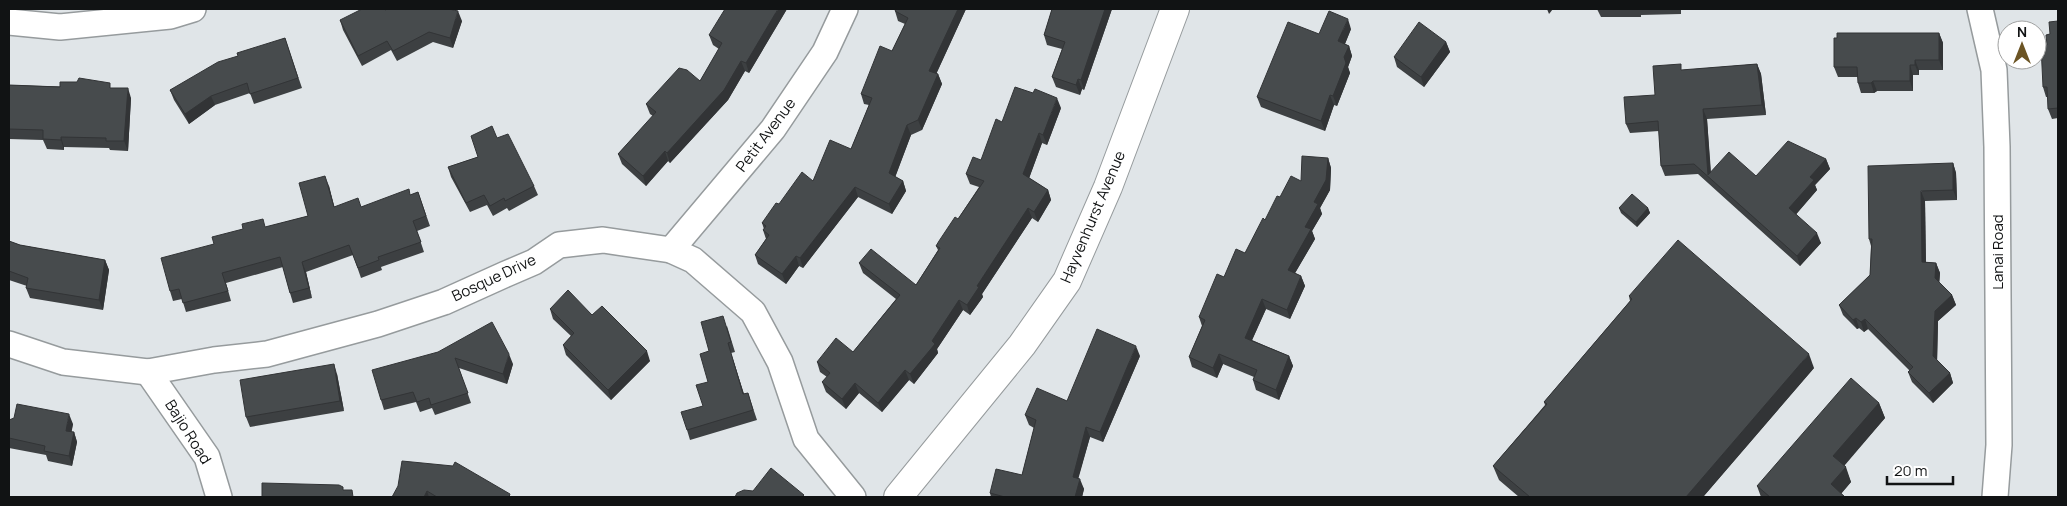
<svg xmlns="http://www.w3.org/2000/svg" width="2067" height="506" font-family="Manrope,sans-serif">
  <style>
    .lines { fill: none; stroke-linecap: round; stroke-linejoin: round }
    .minor-casing { stroke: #969b9d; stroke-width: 28 }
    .major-casing { stroke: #969b9d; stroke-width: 30 }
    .minor { stroke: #fff; stroke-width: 25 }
    .major { stroke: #fff; stroke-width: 28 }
    .wall { fill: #3d4042 }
    .shaded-wall { fill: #323436 }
    .building { fill: #474b4d; stroke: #323436 }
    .labels { text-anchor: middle; stroke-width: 5; stroke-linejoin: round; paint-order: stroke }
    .street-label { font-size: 15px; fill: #111314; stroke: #fff }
  </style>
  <rect width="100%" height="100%" fill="#e0e5e8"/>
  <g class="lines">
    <defs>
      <g id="minor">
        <polyline points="1980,9 1994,70 1997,147 1999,445 1995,497"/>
        <polyline points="9,22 60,27 170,16 193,9"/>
        <polyline points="671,250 773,129 825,52 845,9"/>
        <polyline points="9,344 63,362 148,372 214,360 267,354 378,324 444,302 506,274 534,262 559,245 603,240 671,250 693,260 753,312 780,362 806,439 853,497"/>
        <polyline points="148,372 207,457 219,497"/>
      </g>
      <polyline id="major" points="898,497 1022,345 1067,281 1108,187 1175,9"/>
    </defs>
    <use href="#minor" class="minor-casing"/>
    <use href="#major" class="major-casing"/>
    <use href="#minor" class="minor"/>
    <use href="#major" class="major"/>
  </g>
  <g class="wall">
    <polygon points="787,9 749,73 745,71 728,100 670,163 668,161 646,186 622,164 618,154 653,116 650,114 646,104 700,81 719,49 713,45 709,35"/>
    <polygon points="896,9 966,9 936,74 938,74 942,84 922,130 911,135 895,177 903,181 906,191 892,214 858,197 803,268 799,266 786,284 758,264 755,255 766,239 763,230 764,229 762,223 779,204 813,181 851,149 869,105 864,104 861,94 892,51 905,24 898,21 895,11"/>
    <polygon points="1052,9 1112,9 1084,90 1082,89 1080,95 1056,87 1052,77 1062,49 1047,45 1044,35"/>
    <polygon points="1597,9 1681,9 1681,14 1641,15 1641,17 1601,17"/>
    <polygon points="385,10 462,21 453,48 433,42 397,61 391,50 362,66 343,30 340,20"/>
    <polygon points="2058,21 2058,118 2052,119 2048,109 2048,97 2046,97 2043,87 2050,34"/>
    <polygon points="1351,29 1345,44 1349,46 1352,56 1348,67 1350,73 1337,106 1334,105 1325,131 1261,107 1257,97 1319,34"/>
    <polygon points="1939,33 1943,43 1943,70 1919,70 1919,75 1913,75 1913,91 1877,91 1874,93 1861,93 1858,83 1858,77 1838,77 1834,67"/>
    <polygon points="285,38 302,88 254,104 250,93 215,105 189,124 174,100 170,90 238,56"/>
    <polygon points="1446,42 1450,52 1424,87 1397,67 1394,57"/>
    <polygon points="1757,64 1761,74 1766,115 1707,119 1711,172 1756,176 1826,159 1830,169 1815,185 1817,190 1796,214 1821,243 1800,266 1698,174 1665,176 1661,166 1659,131 1630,133 1626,124 1655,95 1683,70"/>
    <polygon points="9,85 111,88 131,98 128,151 110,150 109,148 64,147 64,150 47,149 43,140 9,139"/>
    <polygon points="1061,108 1047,145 1042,143 1029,178 1048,190 1051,200 1038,222 1032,218 982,294 983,297 970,315 963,310 937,349 938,353 914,384 909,380 882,412 859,393 846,409 826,392 822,382 827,377 820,372 817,362 853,352 896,299 863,273 859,263 916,285 938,250 936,246 958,219 979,187 970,184 966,174 981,160"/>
    <polygon points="497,138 534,186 538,195 509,211 507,208 493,216 487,205 470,212 451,177 448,167 478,157"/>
    <polygon points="1328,158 1331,168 1330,190 1320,208 1322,214 1312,231 1315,239 1295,273 1301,276 1305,286 1290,319 1266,309 1252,340 1289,356 1293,366 1279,400 1256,390 1253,380 1254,377 1223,364 1217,378 1192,367 1189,357 1202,326 1199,317 1224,277 1245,253 1265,220 1280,197 1301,181"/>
    <polygon points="1953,163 1956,173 1957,200 1925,201 1926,262 1936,263 1940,273 1939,282 1952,295 1956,305 1938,321 1937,360 1950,373 1953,383 1933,403 1912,382 1908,372 1910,371 1868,329 1864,332 1859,328 1857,329 1843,315 1839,305 1870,275 1871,246 1869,239"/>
    <polygon points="329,186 334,207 361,207 411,195 418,192 430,226 417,231 424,252 381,267 382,270 361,278 353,255 306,272 312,298 293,303 290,293 283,267 226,283 231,301 186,312 182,299 173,301 170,291 214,244 266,227 308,216"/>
    <polygon points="1619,208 1648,208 1650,213 1637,227 1621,213"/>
    <polygon points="9,241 20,245 105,260 109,270 103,310 30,298 26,288 27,286 9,280"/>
    <polygon points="1629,296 1814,368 1703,497 1519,497 1499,480 1493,466 1545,405 1544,402 1630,301"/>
    <polygon points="550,309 592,315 650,361 611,400 566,355 563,345 571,336 553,319"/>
    <polygon points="727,326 735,352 731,353 744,394 748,393 757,420 690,440 687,430 703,406 708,382 709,351"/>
    <polygon points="438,352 513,364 507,384 459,368 471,403 435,415 432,408 420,412 416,402 384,410 381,400"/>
    <polygon points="1140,356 1103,442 1090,437 1078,478 1084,489 1082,497 991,497 990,493 1022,475 1034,428 1029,425 1025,415 1067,401"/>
    <polygon points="337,374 344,411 250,427 246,417"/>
    <polygon points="1879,403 1885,418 1844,465 1851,482 1841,494 1845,497 1761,497 1757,486"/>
    <polygon points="9,420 73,424 71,432 74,432 77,442 72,466 48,461 46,455 9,448"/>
    <polygon points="453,466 511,497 392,497"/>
  </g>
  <g class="shaded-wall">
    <polygon points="778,9 787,9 749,73 746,63"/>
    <polygon points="958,9 966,9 933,81 929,71"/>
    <polygon points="1105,9 1112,9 1084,90 1081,80"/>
    <polygon points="1547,9 1553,9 1549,14"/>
    <polygon points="458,11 462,21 453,48 450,38"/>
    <polygon points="1348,19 1351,29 1342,51 1338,41"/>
    <polygon points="1939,33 1943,43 1943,70 1939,60"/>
    <polygon points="1446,42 1450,52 1424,87 1421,77"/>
    <polygon points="1349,46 1352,56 1348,67 1350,73 1337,106 1333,96 1344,57"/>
    <polygon points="1915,60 1919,70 1919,75 1915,65"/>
    <polygon points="741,61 745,71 728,100 670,163 667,153"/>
    <polygon points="1757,64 1761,74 1766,115 1762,105"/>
    <polygon points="1910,65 1913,75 1913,91 1910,81"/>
    <polygon points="938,74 942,84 922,130 918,120"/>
    <polygon points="1078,79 1082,89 1080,95 1076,85"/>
    <polygon points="1873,81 1877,91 1874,93 1871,83"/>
    <polygon points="128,88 131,98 128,151 124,141"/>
    <polygon points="1330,95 1334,105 1325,131 1321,121"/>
    <polygon points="211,96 215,105 189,124 185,114"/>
    <polygon points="1057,98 1061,108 1047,145 1043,135"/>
    <polygon points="1703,109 1707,119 1711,179 1708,175"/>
    <polygon points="907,125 911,135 893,183 889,173"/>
    <polygon points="1039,133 1042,143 1027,184 1023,174"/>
    <polygon points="61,137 64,147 64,150 61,140"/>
    <polygon points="665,151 668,161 646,186 643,176"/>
    <polygon points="1328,158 1331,168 1330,190 1320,208 1322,214 1312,231 1315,239 1291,280 1288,270 1305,227"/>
    <polygon points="1826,159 1830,169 1815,185 1817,190 1793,218 1789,208 1810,177"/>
    <polygon points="1953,163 1956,173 1957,200 1953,190"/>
    <polygon points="325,176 329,186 337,217 334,207"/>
    <polygon points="903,181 906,191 892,214 889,204"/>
    <polygon points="855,187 858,197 803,268 800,258"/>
    <polygon points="1048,190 1051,200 1038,222 1034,212"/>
    <polygon points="1921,191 1925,201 1926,272 1922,262"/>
    <polygon points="1028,208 1032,218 982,294 983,297 970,315 967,305 977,286"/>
    <polygon points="1648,208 1650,213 1637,227 1636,222"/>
    <polygon points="1817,233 1821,243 1800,266 1797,256"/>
    <polygon points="796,256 799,266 786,284 782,274"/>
    <polygon points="105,260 109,270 103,310 99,300"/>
    <polygon points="302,262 306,272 312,298 309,288"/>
    <polygon points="1936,263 1940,273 1939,288 1935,278"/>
    <polygon points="1301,276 1305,286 1290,319 1287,310"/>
    <polygon points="1952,295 1956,305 1938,321 1937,366 1933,356 1935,311"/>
    <polygon points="1262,299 1266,309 1249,347 1245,338"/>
    <polygon points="959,300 963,310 937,349 938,353 914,384 910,374"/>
    <polygon points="1856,318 1859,328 1857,329 1853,320"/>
    <polygon points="1865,319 1868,329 1864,332 1861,322"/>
    <polygon points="728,343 731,353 747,404 743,394"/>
    <polygon points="1136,346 1140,356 1103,442 1100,432"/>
    <polygon points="647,351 650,361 611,400 608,390"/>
    <polygon points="509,354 513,364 507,384 503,374"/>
    <polygon points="1219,354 1223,364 1217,378 1213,368"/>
    <polygon points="1809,354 1814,368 1703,497 1686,497"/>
    <polygon points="1289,356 1293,366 1279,400 1276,390"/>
    <polygon points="334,364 337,374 344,411 340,401"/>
    <polygon points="905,370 909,380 882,412 878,403"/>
    <polygon points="1950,373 1953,383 1933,403 1929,393"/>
    <polygon points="855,383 859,393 846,409 842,399"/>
    <polygon points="1879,403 1885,418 1839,472 1833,456"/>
    <polygon points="69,414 73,424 70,441 66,431"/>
    <polygon points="1086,427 1090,437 1076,487 1073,477"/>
    <polygon points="74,432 77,442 72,466 69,456"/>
    <polygon points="1846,467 1851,482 1838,497 1831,484"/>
    <polygon points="1080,479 1084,489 1082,497 1075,497"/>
    <polygon points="427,491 429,497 424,497"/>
  </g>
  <g class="building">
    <polygon points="362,9 384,9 385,10 388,9 449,9 458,11 450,38 429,32 393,51 387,41 358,56 340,20"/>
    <polygon points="725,9 778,9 746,63 741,61 724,90 667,153 665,151 643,176 618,154 656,112 646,104 679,68 687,70 700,81 722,43 709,35"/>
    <polygon points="896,9 958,9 929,71 938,74 918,120 907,125 889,173 903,181 889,204 855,187 800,258 796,256 782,274 755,255 769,235 763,230 766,226 762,223 776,203 779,204 802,172 813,181 830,140 851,149 872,98 861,94 880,46 892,51 908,18 895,11"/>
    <polygon points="1052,9 1105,9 1081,80 1078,79 1076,85 1052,77 1065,42 1044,35"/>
    <polygon points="1329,11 1348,19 1338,41 1349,46 1344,57 1346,63 1333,96 1330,95 1321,121 1257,97 1288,22 1319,34"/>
    <polygon points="2058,21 2058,108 2048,109 2047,87 2043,87 2041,45 2047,45 2046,35 2050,34 2049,22"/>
    <polygon points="1419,22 1446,42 1421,77 1394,57"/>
    <polygon points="1837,33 1939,33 1939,60 1915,60 1915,65 1910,65 1910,81 1873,81 1871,83 1858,83 1857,67 1834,67 1834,38 1837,38"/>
    <polygon points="285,38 298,78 250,94 247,83 211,96 185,114 170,90 218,62 238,56 237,53"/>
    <polygon points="1681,64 1681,70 1757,64 1762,105 1703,109 1708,175 1729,152 1756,176 1788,141 1826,159 1810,177 1814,180 1789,208 1817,233 1797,256 1694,164 1661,166 1658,121 1626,124 1624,97 1655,95 1653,66"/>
    <polygon points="79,78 110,83 110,88 128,88 124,141 106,141 106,138 61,137 61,140 43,139 43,130 9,129 9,85 60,87 60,82 77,82"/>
    <polygon points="1015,87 1033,93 1035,89 1057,98 1043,135 1039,133 1023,174 1048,190 1034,212 1028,208 977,286 979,287 967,305 959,300 932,341 935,344 910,374 905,370 878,403 855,383 842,399 822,382 830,373 817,362 836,338 853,352 900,295 859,263 871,249 916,285 940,248 936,246 939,241 955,217 958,219 984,181 966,174 973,157 981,160 996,119 1002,122"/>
    <polygon points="492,126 497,138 508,134 534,186 505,201 504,198 490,206 484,195 466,203 448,167 478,157 471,136"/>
    <polygon points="1302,156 1328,158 1326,180 1314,202 1318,204 1305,227 1311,229 1288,270 1301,276 1287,310 1262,299 1245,338 1289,356 1276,390 1253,380 1257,370 1219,354 1213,368 1189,357 1205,320 1199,317 1217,274 1224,277 1236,249 1245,253 1263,218 1265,220 1277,196 1280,197 1291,176 1301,181"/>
    <polygon points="1953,163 1953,190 1921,191 1922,262 1936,263 1935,278 1952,295 1935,311 1933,356 1950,373 1929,393 1908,372 1913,367 1865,319 1861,322 1856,318 1853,320 1839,305 1870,275 1872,239 1869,239 1868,166"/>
    <polygon points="325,176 334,207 358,198 361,207 409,189 410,195 418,192 426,216 413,221 421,242 378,257 379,260 358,268 349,245 302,262 309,288 290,293 280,257 222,273 228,291 183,303 179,289 170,291 161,258 214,244 212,237 243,229 242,224 263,219 265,227 308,216 299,183"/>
    <polygon points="1632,194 1648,208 1636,222 1619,208"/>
    <polygon points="1678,240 1809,354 1686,497 1530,497 1493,466 1547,404 1544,402 1632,299 1629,296"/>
    <polygon points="9,241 20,245 105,260 99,300 26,288 28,278 9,271"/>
    <polygon points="568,290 592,315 602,306 647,351 608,390 563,345 574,333 550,309"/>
    <polygon points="723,316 731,342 728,343 743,394 748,393 753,410 687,430 681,412 703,406 696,385 708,382 700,354 709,351 701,322"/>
    <polygon points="492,322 509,354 503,374 455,358 468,393 431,405 429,398 417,402 413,392 381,400 372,370 438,352"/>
    <polygon points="1097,329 1136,346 1100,432 1086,427 1073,477 1080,479 1075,497 1005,497 990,493 996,469 1022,475 1036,420 1025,415 1037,388 1067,401"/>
    <polygon points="334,364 340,401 246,417 240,380"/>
    <polygon points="1851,378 1879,403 1833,456 1846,467 1831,484 1845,497 1770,497 1757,486"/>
    <polygon points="17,404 69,414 66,431 74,432 69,456 44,451 45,446 9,438 9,420 14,418"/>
    <polygon points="402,461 453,466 455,462 510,494 509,497 437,497 427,491 424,497 392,497 398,486"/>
    <polygon points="771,468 804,495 802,497 735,497 737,493 744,490 753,491"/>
    <polygon points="262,483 339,485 343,487 343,490 352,490 353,497 262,497"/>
  </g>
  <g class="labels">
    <g class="street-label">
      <text transform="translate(766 135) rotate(-53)" y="5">Petit Avenue</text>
      <text transform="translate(1093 217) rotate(-67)" y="5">Hayvenhurst Avenue</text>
      <text transform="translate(1998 252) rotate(-90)" y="5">Lanai Road</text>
      <text transform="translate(494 278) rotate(-25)" y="5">Bosque Drive</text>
      <text transform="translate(188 432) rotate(58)" y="5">Bajio Road</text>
    </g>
  </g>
  <rect width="2067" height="506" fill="none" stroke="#111314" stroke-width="20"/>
  <g transform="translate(2022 45)"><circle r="24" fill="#ffffff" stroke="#a0a1a1"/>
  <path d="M0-4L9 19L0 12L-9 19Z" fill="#6b5424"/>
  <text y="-8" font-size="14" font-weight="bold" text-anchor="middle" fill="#111314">N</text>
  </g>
  <path d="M1887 476v8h66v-8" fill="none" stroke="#111314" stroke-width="2.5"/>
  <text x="1894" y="476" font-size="15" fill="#111314" stroke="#ffffff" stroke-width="4" paint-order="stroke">20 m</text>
</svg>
